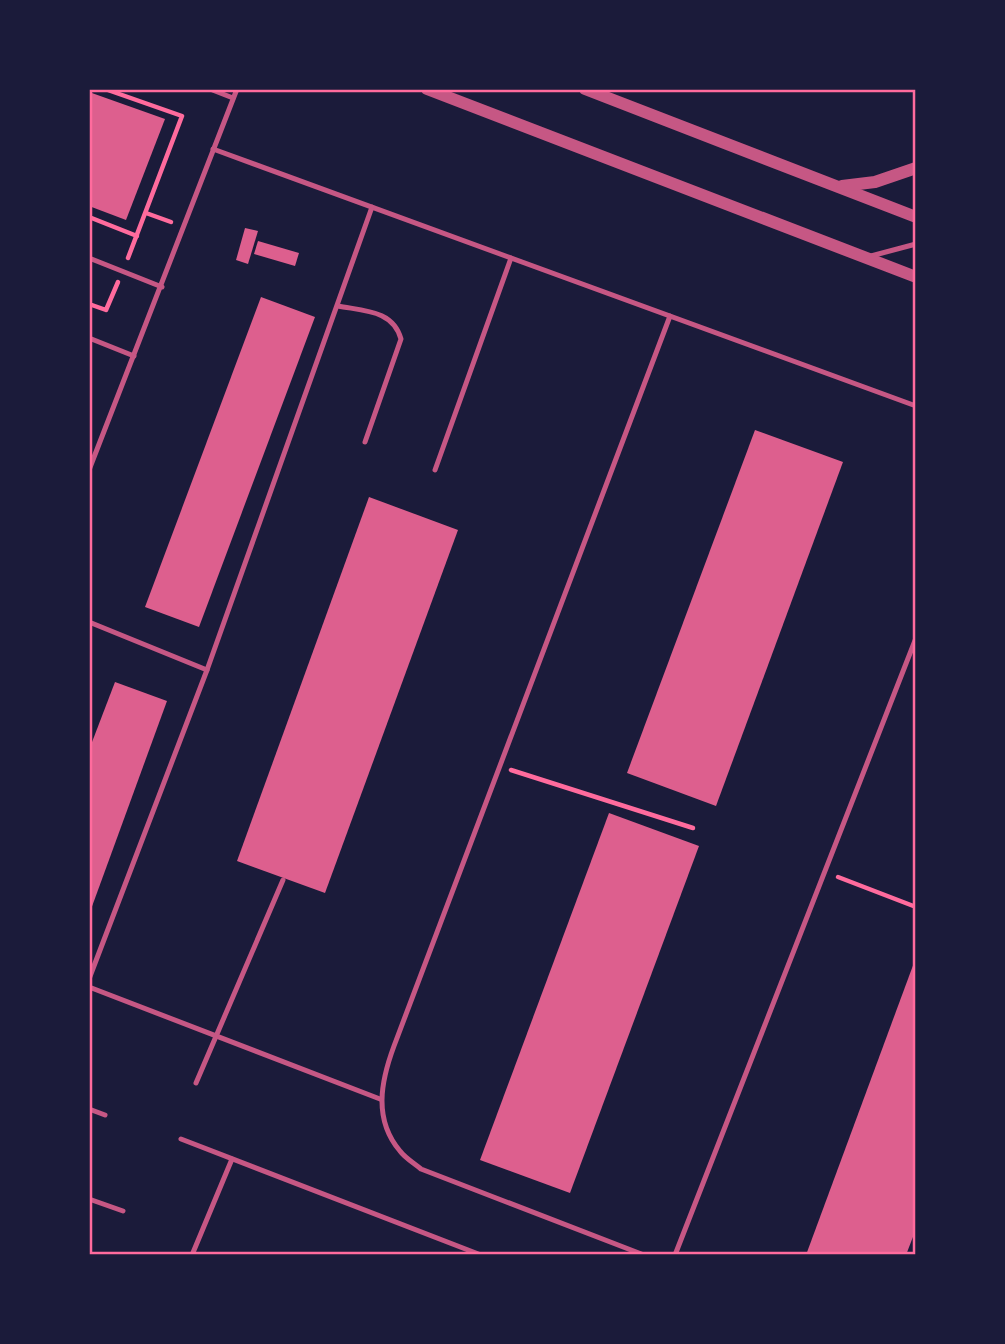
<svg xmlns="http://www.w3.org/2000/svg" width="1005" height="1344" font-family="'PT Sans Narrow',sans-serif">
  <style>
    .building { fill: #dd5f8e }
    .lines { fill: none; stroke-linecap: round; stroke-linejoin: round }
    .path { stroke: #ff6b9d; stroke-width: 4.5 }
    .service { stroke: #c65784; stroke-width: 5 }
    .tertiary { stroke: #c65784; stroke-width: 12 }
    .neatline { fill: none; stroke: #ff6b9d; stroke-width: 2.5 }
  </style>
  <rect width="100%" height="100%" fill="#1b1b3a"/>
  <g class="building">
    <polygon points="89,92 165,119 126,220 89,206"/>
    <polygon points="245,228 258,231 248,264 236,260"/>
    <polygon points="258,241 299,253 295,266 254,254"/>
    <polygon points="261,297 315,317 199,627 145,607"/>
    <polygon points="755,430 843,462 716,806 627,773"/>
    <polygon points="369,497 458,530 325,893 237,861"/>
    <polygon points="115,682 167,701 90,912 89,750"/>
    <polygon points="609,813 699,846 570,1193 480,1160"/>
    <polygon points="915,960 916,1229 906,1255 806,1255"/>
  </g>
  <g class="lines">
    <g class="path">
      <polyline points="105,89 182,116 128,258"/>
      <polyline points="146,213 171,222"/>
      <polyline points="89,217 137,236"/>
      <polyline points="89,304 106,310 118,282"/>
      <polyline points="511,770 693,828"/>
      <polyline points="838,877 916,907"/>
    </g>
    <g class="service">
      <polyline points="210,89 233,98"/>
      <polyline points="213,149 916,406"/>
      <polyline points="871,256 916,244"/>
      <polyline points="89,258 162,287"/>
      <path d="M338,306c26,5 55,4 63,33l-36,103"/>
      <polyline points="89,338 134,356"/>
      <polyline points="89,470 237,89"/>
      <polyline points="435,470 511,258"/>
      <polyline points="89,622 207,670"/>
      <polyline points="89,979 207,670 372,207"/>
      <polyline points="89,987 380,1099"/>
      <polyline points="196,1083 283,880"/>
      <polyline points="89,1109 105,1115"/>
      <polyline points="181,1139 481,1255"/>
      <polyline points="89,1199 123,1211"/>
      <polyline points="192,1255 232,1159"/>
      <path d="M644,1255l-223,-86c-7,-6 -16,-11 -21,-18 -27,-32 -19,-70 -6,-105l276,-730"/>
      <polyline points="675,1255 916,638"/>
    </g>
    <g class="tertiary">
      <polyline points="427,89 916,277"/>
      <polyline points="585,89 916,217"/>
      <polyline points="842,186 875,182 916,168"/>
    </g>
  </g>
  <rect width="1005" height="1344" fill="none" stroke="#1b1b3a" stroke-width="182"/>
  <rect x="91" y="91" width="823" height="1162" class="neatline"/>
</svg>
